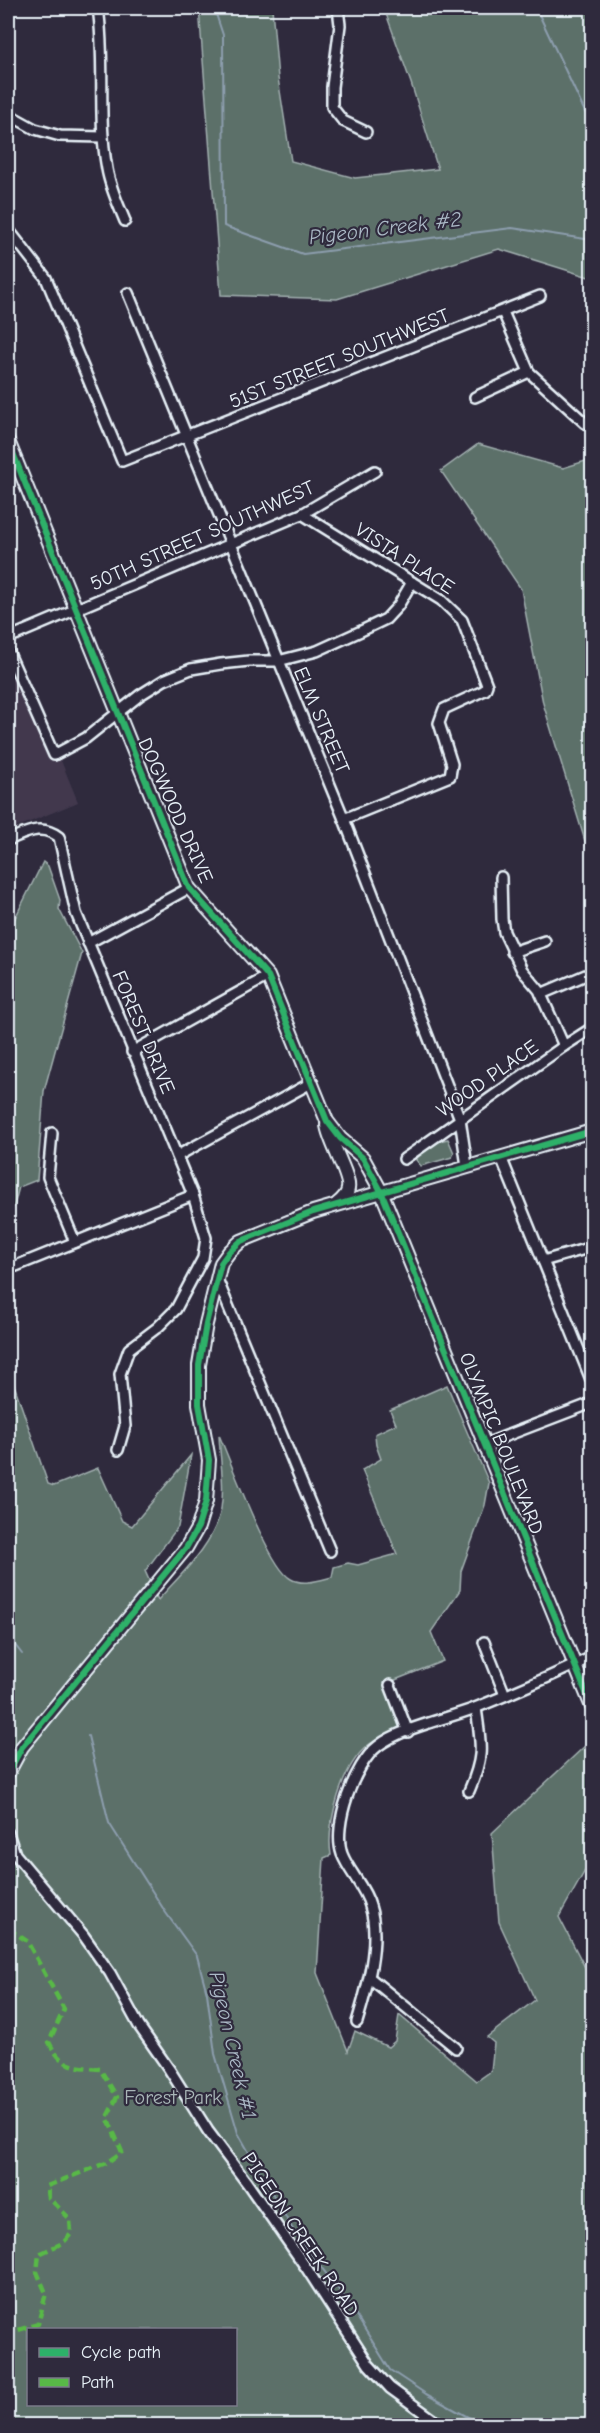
<svg xmlns="http://www.w3.org/2000/svg" width="600" height="2433" font-family="'Comic Neue',sans-serif">
  <style>
    .built { fill: #42394e }
    .green { fill: #5b6f69; stroke: #a2b0b0; stroke-width: 1.5; fill-rule: evenodd }
    .lines { fill: none; stroke-linecap: round; stroke-linejoin: round }
    .stream { stroke: #8d9eae; stroke-width: 2 }
    .street-casing { stroke: #e8f1f8; stroke-width: 14 }
    .secondary-casing { stroke: #e8f1f8; stroke-width: 16 }
    .street { stroke: #2f2a3d; stroke-width: 9 }
    .secondary { stroke: #2f2a3d; stroke-width: 12 }
    .quiet { stroke: #58b947; stroke-width: 4.5; stroke-dasharray: 9 4.5; stroke-linecap: butt }
    .cycleway-casing { stroke: #2f2a3d; stroke-width: 10 }
    .cycleway { stroke: #2db169; stroke-width: 6 }
    .labels { text-anchor: middle; stroke-width: 4.5; stroke-linejoin: round; paint-order: stroke }
    .street-label { font-size: 20px; fill: #e8f1f8; stroke: #2f2a3d }
    .park-label { font-size: 20px; fill: #a9b6b8; stroke: #2f2a3d }
    .water-label { font-size: 21px; font-style: italic; fill: #acbac7; stroke: #2f2a3d }
  </style>
  <rect width="100%" height="100%" fill="#2f2a3d"/>
  <filter id="ink" filterUnits="userSpaceOnUse"><feTurbulence type="fractalNoise" baseFrequency=".0167" numOctaves="2"/><feDisplacementMap in="SourceGraphic" scale="12" xChannelSelector="R" yChannelSelector="G"/><feConvolveMatrix kernelMatrix="1 2 1 2 8 2 1 2 1" color-interpolation-filters="sRGB"/></filter>
  <g filter="url(#ink)">
    <polygon class="built" points="8,632 78,802 8,831"/>
    <g class="green">
      <polygon points="199,8 272,8 278,78 291,161 355,178 438,169 411,83 384,8 592,8 592,278 499,249 337,299 221,295"/>
      <polygon points="478,444 563,468 592,459 592,864 543,703 521,589 441,471"/>
      <polygon points="43,862 48,866 60,900 59,909 82,953 44,1091 37,1180 19,1187 8,1228 8,925 13,922"/>
      <path d="M448,1139l6,14 -2,4 -31,9 -5,-6c5,-10 21,-19 32,-21z"/>
      <path d="M8,1367l40,117 6,2 44,-18 24,53 10,5 59,-71 -13,72 -33,44 13,29c23,-26 56,-55 63,-91 4,-24 -1,-50 -2,-74 12,27 50,133 72,144 12,7 29,1 41,-2l2,-10 14,-4 10,2 39,-11 -35,-84 19,-11 -5,-14 -1,-11 21,-10 -6,-14 57,-25 42,98 -4,22 -24,66 -1,19 -29,42 12,29 -58,23 15,44c-11,6 -23,10 -33,18 -25,21 -41,78 -36,109l-7,3 -7,115 31,78 7,-20 33,16 7,-6 4,-26 78,66 14,-10 3,-28 -7,-6 48,-37 -36,-78 -7,-89 94,-88 6,15v98l-33,59 33,64v444h-584zM28,2330h208v74h-208z"/>
    </g>
    <g class="lines">
      <g class="stream">
        <polyline points="214,8 223,35 224,226 303,254 512,228 592,240"/>
        <polyline points="536,8 592,127"/>
        <polyline points="8,1636 22,1654"/>
        <polyline points="88,1736 109,1823 166,1913 197,1956 207,1993 215,2054 238,2133 296,2235 346,2299 390,2370 426,2394 468,2417 493,2426"/>
      </g>
      <defs>
        <g id="street">
          <path d="M98,8c8,53 -1,108 9,161 3,18 11,35 18,52"/>
          <polyline points="338,8 340,25 332,87 332,107 343,121 366,132"/>
          <polyline points="8,114 35,129 60,136 103,137"/>
          <polyline points="8,229 46,278 122,461 540,296"/>
          <polyline points="128,293 344,819 460,1119 467,1166"/>
          <polyline points="503,312 529,372 585,423"/>
          <polyline points="475,397 529,372"/>
          <polyline points="302,514 441,600 462,620 487,685 485,690 444,709 439,723 452,764 450,776 344,819"/>
          <polyline points="8,638 302,514 375,471"/>
          <polyline points="8,651 54,755 86,738 140,695 164,680 191,669 221,664 249,661 278,661 317,651 361,631 386,619 398,606 412,582"/>
          <path d="M8,840c18,-7 33,-17 51,-3l17,76 117,282 13,43 -3,20 -27,51 -18,18 -29,22 -9,25 5,52 -7,24"/>
          <polyline points="501,877 502,919 504,932 522,970 539,990 564,1046"/>
          <polyline points="88,943 189,888"/>
          <polyline points="512,952 545,941"/>
          <polyline points="541,994 588,974"/>
          <polyline points="132,1052 268,976"/>
          <polyline points="52,1133 48,1177 75,1242"/>
          <polyline points="177,1156 311,1083"/>
          <polyline points="501,1157 592,1382"/>
          <polyline points="404,1159 564,1046 592,1028"/>
          <polyline points="543,1261 592,1247"/>
          <polyline points="16,1266 193,1195"/>
          <polyline points="217,1279 330,1551"/>
          <polyline points="485,1444 592,1403"/>
          <polyline points="484,1642 505,1695"/>
          <polyline points="390,1685 408,1732"/>
          <path d="M469,1791c16,-37 12,-45 7,-83"/>
          <polyline points="8,1833 15,1854 84,1936 110,1973 139,2026 169,2069 208,2131 247,2183 307,2269 369,2365 390,2388 434,2420 447,2426"/>
          <polyline points="370,1978 456,2048"/>
          <path d="M357,2022c10,-33 24,-82 13,-116 -5,-19 -21,-34 -28,-52 -10,-28 12,-90 36,-108 23,-18 69,-27 97,-38 40,-16 79,-33 117,-51"/>
        </g>
        <g id="secondary">
          <polyline points="8,441 189,888 268,976 327,1121 340,1138 363,1158 381,1191 592,1707"/>
          <path d="M327,1125c2,17 24,52 21,64 -1,7 -6,11 -11,15"/>
          <polyline points="8,1773 22,1747 186,1548 198,1527 206,1501 209,1460 199,1404 199,1365 206,1324 221,1263 229,1252 241,1241 313,1212 592,1131"/>
        </g>
      </defs>
      <use href="#street" class="street-casing"/>
      <use href="#secondary" class="secondary-casing"/>
      <use href="#street" class="street"/>
      <use href="#secondary" class="secondary"/>
      <path class="quiet" d="M8,1937l7,-4 12,8 37,68 -15,33c13,26 24,24 51,27l17,28 -10,20 15,35 -16,11 -59,23 2,12 21,21 1,15 -8,9 -24,11 -2,18 9,21 -8,31 -30,9"/>
      <defs>
        <g id="cycleway">
          <polyline points="8,441 189,888 268,976 327,1121 340,1138 363,1158 381,1191 592,1707"/>
          <polyline points="8,1773 22,1747 186,1548 198,1527 206,1501 209,1460 199,1404 199,1365 206,1324 221,1263 229,1252 241,1241 313,1212 592,1131"/>
        </g>
      </defs>
      <use href="#cycleway" class="cycleway-casing"/>
      <use href="#cycleway" class="cycleway"/>
    </g>
  </g>
  <g class="labels">
    <g class="street-label">
      <text transform="translate(339 358) rotate(-22)" y="7">51ST STREET SOUTHWEST</text>
      <text transform="translate(202 535) rotate(-24)" y="7">50TH STREET SOUTHWEST</text>
      <text transform="translate(405 558) rotate(33)" y="7">VISTA PLACE</text>
      <text transform="translate(322 720) rotate(67)" y="7">ELM STREET</text>
      <text transform="translate(176 810) rotate(66)" y="7">DOGWOOD DRIVE</text>
      <text transform="translate(144 1032) rotate(67)" y="7">FOREST DRIVE</text>
      <text transform="translate(487 1078) rotate(-35)" y="7">WOOD PLACE</text>
      <text transform="translate(502 1443) rotate(68)" y="7">OLYMPIC BOULEVARD</text>
      <text transform="translate(301 2234) rotate(56)" y="7">PIGEON CREEK ROAD</text>
    </g>
    <g class="park-label">
      <text x="173" y="2104">Forest Park</text>
    </g>
    <g class="water-label">
      <text transform="translate(385 228) rotate(-7)" y="7">Pigeon Creek #2</text>
      <text transform="translate(233 2045) rotate(77)" y="7">Pigeon Creek #1</text>
    </g>
  </g>
  <rect width="600" height="2433" fill="none" stroke="#2f2a3d" stroke-width="30"/>
  <rect x="15" y="15" width="570" height="2403" fill="none" stroke="#e8f1f8" stroke-width="2" filter="url(#ink)"/>
  <rect x="27" y="2328" width="210" height="78" fill="#2f2a3d" stroke="#797a88" stroke-width="1.5"/>
  <rect x="39" y="2348" width="30" height="9" fill="#2db169" stroke="#797a88" stroke-width="1.5"/>
  <text x="81" y="2358" font-size="18" fill="#e8f1f8">Cycle path</text>
  <rect x="39" y="2378" width="30" height="9" fill="#58b947" stroke="#797a88" stroke-width="1.5"/>
  <text x="81" y="2388" font-size="18" fill="#e8f1f8">Path</text>
</svg>
